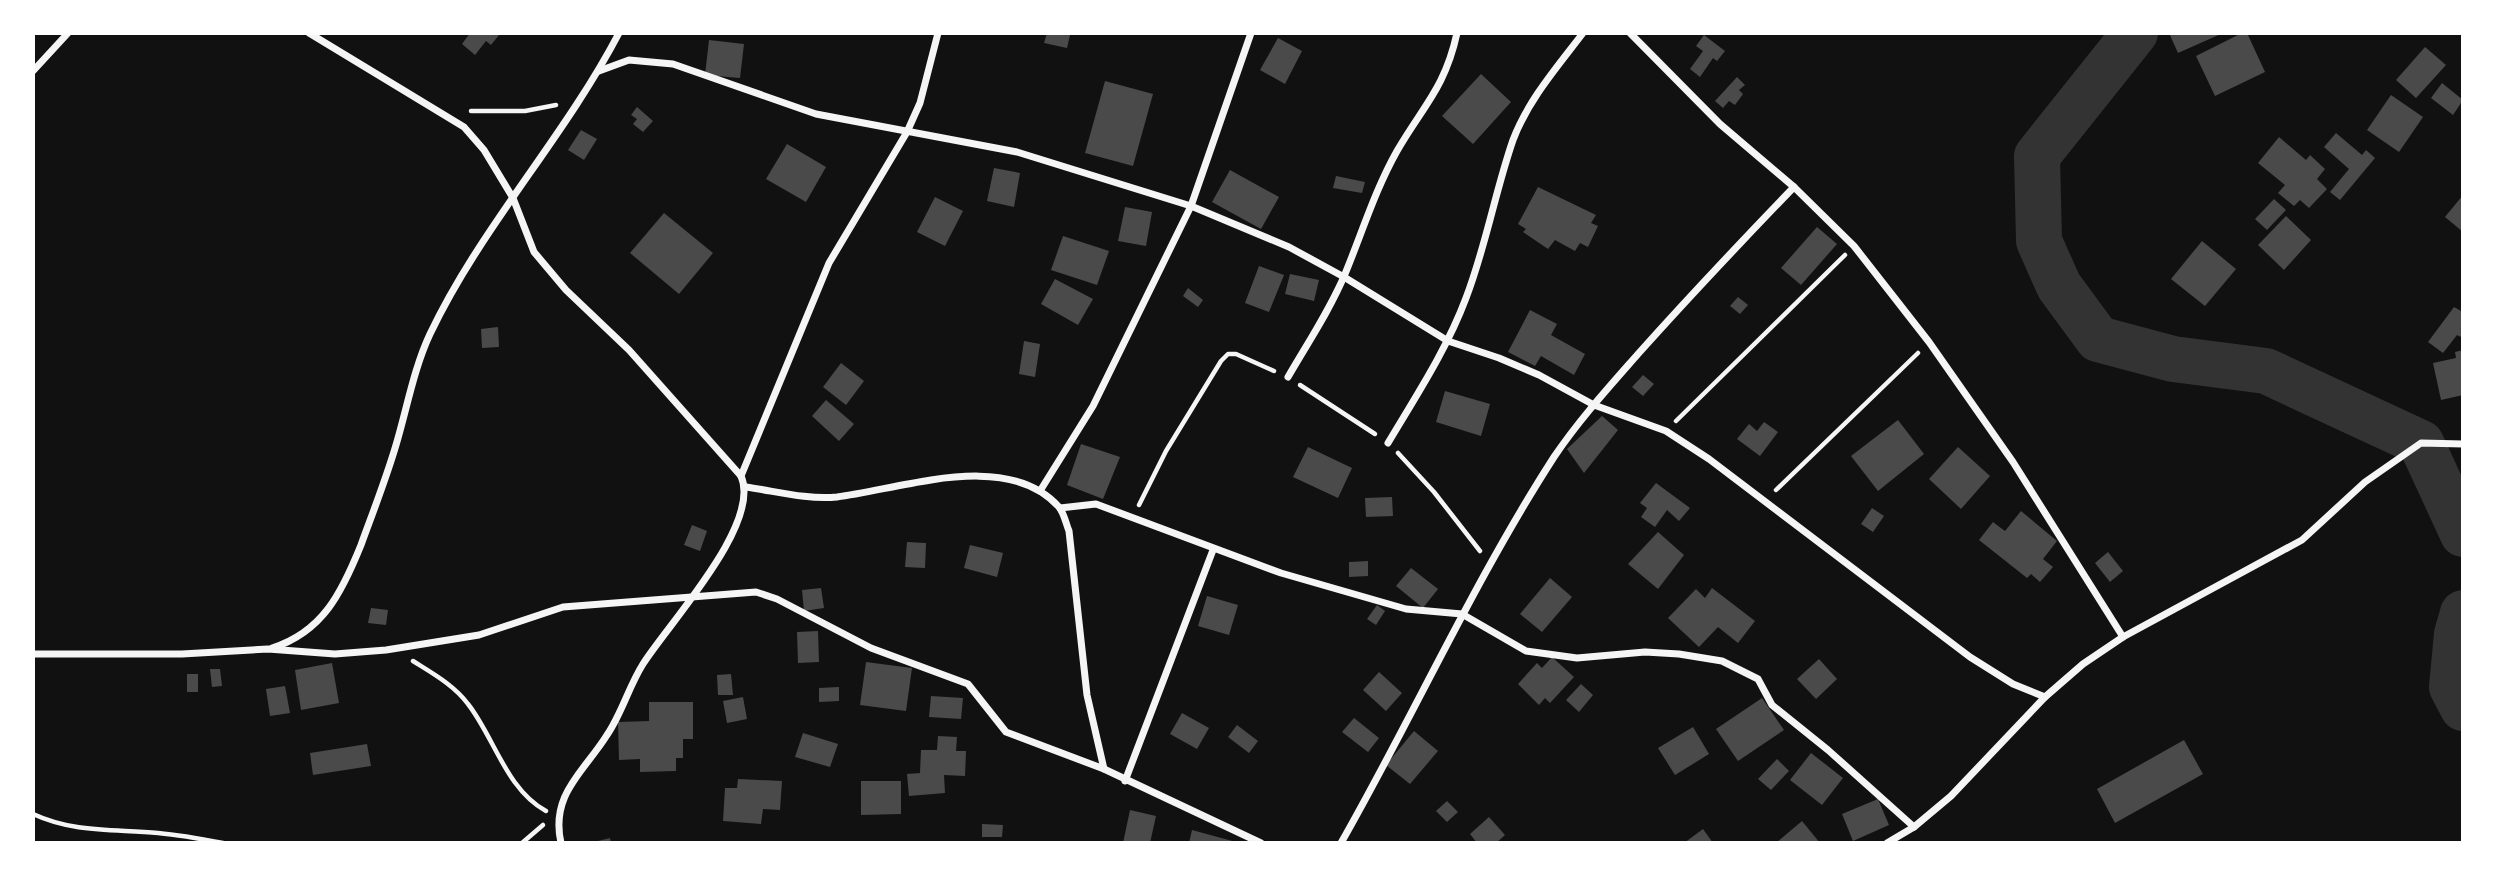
<svg xmlns="http://www.w3.org/2000/svg" width="2496" height="876" font-family="'PT Sans',sans-serif">
  <style>
    .lines { fill: none; stroke-linecap: round; stroke-linejoin: round }
    .river { stroke: #333; stroke-width: 46 }
    .building { fill: #4a4a4a }
    .path { stroke: #f5f5f5; stroke-width: 4.5 }
    .minor { stroke: #f5f5f5; stroke-width: 7 }
  </style>
  <rect width="100%" height="100%" fill="#111"/>
  <g class="lines">
    <g class="river">
      <polyline points="2135,33 2037,156 2039,241 2059,286 2098,339 2173,359 2266,371 2421,443 2463,534"/>
      <polyline points="2463,613 2457,634 2452,687 2463,708"/>
    </g>
  </g>
  <g class="building">
    <polygon points="470,33 497,33 499,35 491,45 486,41 475,55 462,44"/>
    <polygon points="1047,33 1070,35 1067,48 1044,43"/>
    <polygon points="2169,33 2223,33 2178,53"/>
    <polygon points="2242,33 2247,33 2265,72 2215,96 2196,56"/>
    <polygon points="1704,35 1725,51 1717,61 1713,58 1700,77 1690,69 1703,51 1696,46"/>
    <polygon points="1278,38 1302,51 1285,84 1260,70"/>
    <polygon points="709,40 744,44 740,78 705,75"/>
    <polygon points="2425,47 2446,65 2416,98 2396,80"/>
    <polygon points="1481,74 1511,102 1473,144 1442,116"/>
    <polygon points="1737,77 1745,85 1739,90 1743,94 1735,105 1729,101 1723,108 1715,101"/>
    <polygon points="1105,81 1153,94 1133,166 1085,153"/>
    <polygon points="2442,83 2463,100 2453,115 2431,98"/>
    <polygon points="2391,95 2423,117 2399,152 2367,130"/>
    <polygon points="637,107 653,121 643,132 633,124 637,119 631,115"/>
    <polygon points="581,130 597,139 584,160 568,150"/>
    <polygon points="2336,133 2362,155 2366,150 2375,158 2340,200 2330,192 2349,169 2324,147"/>
    <polygon points="2279,137 2306,160 2310,155 2325,169 2317,179 2327,189 2309,208 2300,200 2294,206 2278,193 2285,185 2258,163"/>
    <polygon points="787,144 826,167 806,202 766,179"/>
    <polygon points="994,168 1020,173 1014,207 987,201"/>
    <polygon points="1230,170 1279,197 1261,229 1212,202"/>
    <polygon points="1336,176 1365,182 1362,193 1333,188"/>
    <polygon points="1538,187 1596,215 1591,223 1598,226 1588,247 1580,243 1575,251 1555,240 1548,249 1523,232 1526,229 1518,224"/>
    <polygon points="2463,195 2463,232 2445,217"/>
    <polygon points="935,197 963,211 945,246 917,232"/>
    <polygon points="2274,199 2286,210 2267,230 2255,219"/>
    <polygon points="1125,207 1152,212 1146,246 1118,241"/>
    <polygon points="664,213 713,253 679,294 630,253"/>
    <polygon points="2286,216 2311,240 2284,270 2258,245"/>
    <polygon points="1817,227 1837,244 1801,285 1781,268"/>
    <polygon points="1063,236 1109,251 1097,285 1051,270"/>
    <polygon points="2202,241 2236,269 2205,306 2171,279"/>
    <polygon points="1259,266 1284,275 1269,312 1245,303"/>
    <polygon points="1290,274 1319,280 1314,301 1285,294"/>
    <polygon points="1055,279 1093,299 1078,325 1041,304"/>
    <polygon points="1188,288 1203,300 1198,307 1183,296"/>
    <polygon points="1738,297 1748,305 1740,314 1730,306"/>
    <polygon points="2454,307 2463,312 2463,338 2457,335 2443,353 2428,342"/>
    <polygon points="1530,310 1557,324 1551,335 1585,354 1574,375 1541,356 1535,366 1508,352"/>
    <polygon points="498,327 499,347 482,348 481,329"/>
    <polygon points="1024,341 1040,344 1035,377 1019,374"/>
    <polygon points="2463,350 2463,395 2441,400 2433,363 2456,358 2455,352"/>
    <polygon points="841,363 864,381 846,405 823,387"/>
    <polygon points="1643,375 1654,384 1643,396 1632,387"/>
    <polygon points="1445,391 1490,404 1481,436 1436,422"/>
    <polygon points="826,400 854,424 839,441 812,416"/>
    <polygon points="1602,416 1618,430 1584,473 1567,449"/>
    <polygon points="1898,420 1924,454 1878,491 1851,456"/>
    <polygon points="1764,422 1778,432 1760,456 1737,439 1749,424 1757,431"/>
    <polygon points="1081,444 1120,457 1103,499 1067,485"/>
    <polygon points="1308,447 1352,468 1338,498 1293,477"/>
    <polygon points="1958,447 1990,476 1961,509 1929,479"/>
    <polygon points="1656,483 1690,508 1679,521 1667,510 1655,527 1641,517 1647,508 1640,503"/>
    <polygon points="1392,497 1393,516 1366,517 1365,498"/>
    <polygon points="1872,508 1884,516 1873,532 1861,524"/>
    <polygon points="2021,511 2057,541 2043,559 2053,567 2040,582 2031,574 2027,578 1979,540 1993,522 2005,531"/>
    <polygon points="692,525 707,531 700,551 684,545"/>
    <polygon points="1658,532 1684,555 1658,589 1628,564"/>
    <polygon points="907,542 926,543 925,568 905,567"/>
    <polygon points="970,545 1003,553 997,577 964,568"/>
    <polygon points="2108,552 2123,571 2110,582 2095,563"/>
    <polygon points="1368,561 1368,576 1349,577 1349,562"/>
    <polygon points="1411,568 1438,589 1423,608 1396,586"/>
    <polygon points="1550,578 1572,597 1542,632 1520,614"/>
    <polygon points="821,588 824,608 804,611 802,590"/>
    <polygon points="1712,588 1755,621 1738,643 1718,627 1699,647 1668,618 1696,589 1705,598"/>
    <polygon points="1207,596 1238,605 1229,635 1198,626"/>
    <polygon points="1377,605 1385,611 1376,625 1367,619"/>
    <polygon points="371,608 388,610 386,625 368,623"/>
    <polygon points="818,631 819,662 798,663 797,632"/>
    <polygon points="1552,657 1574,677 1550,703 1545,698 1539,705 1518,684 1537,663 1542,668"/>
    <polygon points="1819,659 1837,679 1816,699 1797,679"/>
    <polygon points="866,662 912,668 906,711 860,705"/>
    <polygon points="332,663 339,703 301,710 295,670"/>
    <polygon points="210,669 220,669 222,686 212,687"/>
    <polygon points="1379,672 1402,693 1386,711 1363,690"/>
    <rect x="187" y="674" width="11" height="18"/>
    <polygon points="731,674 733,695 718,695 717,675"/>
    <polygon points="1581,684 1593,695 1579,712 1566,700"/>
    <polygon points="285,686 290,713 270,716 266,689"/>
    <polygon points="839,687 839,701 819,702 819,688"/>
    <polygon points="931,696 963,698 961,719 929,717"/>
    <polygon points="743,697 747,719 727,723 723,701"/>
    <polygon points="1762,698 1784,730 1738,761 1716,729"/>
    <polygon points="649,702 693,702 693,739 683,739 683,758 676,758 676,771 640,772 640,759 619,760 618,722 649,721"/>
    <polygon points="1182,713 1209,728 1197,749 1170,734"/>
    <polygon points="1354,718 1379,738 1368,752 1342,732"/>
    <polygon points="1237,725 1258,741 1249,753 1228,737"/>
    <polygon points="1693,727 1709,754 1675,775 1658,748"/>
    <polygon points="1414,731 1438,751 1410,784 1386,765"/>
    <polygon points="803,733 838,744 830,767 795,757"/>
    <polygon points="938,736 957,737 956,751 966,751 965,776 944,775 945,793 909,796 907,774 920,773 921,750 937,750"/>
    <polygon points="2184,740 2203,774 2115,823 2097,789"/>
    <polygon points="367,744 371,766 313,775 310,753"/>
    <polygon points="1811,753 1843,778 1822,805 1790,780"/>
    <polygon points="1777,759 1789,771 1771,790 1758,779"/>
    <polygon points="738,779 782,781 780,810 763,809 761,824 723,821 725,788 737,788"/>
    <polygon points="861,781 901,781 901,814 861,815"/>
    <polygon points="1878,799 1889,825 1853,841 1842,814"/>
    <polygon points="1447,801 1458,812 1447,822 1436,811"/>
    <polygon points="1130,810 1156,816 1150,843 1123,843"/>
    <polygon points="1489,817 1505,835 1496,843 1477,843 1470,834"/>
    <polygon points="1802,821 1820,843 1776,843"/>
    <polygon points="982,824 1003,825 1002,837 982,837"/>
    <polygon points="1703,829 1713,843 1684,843"/>
    <polygon points="1192,830 1236,842 1236,843 1189,843"/>
    <polygon points="610,838 611,843 594,843 594,842"/>
  </g>
  <g class="lines">
    <g class="path">
      <polyline points="471,111 525,111 556,105"/>
      <polyline points="1300,385 1375,434"/>
      <polyline points="1676,421 1845,255"/>
      <polyline points="1398,453 1434,492 1480,551"/>
      <polyline points="1776,490 1918,353"/>
      <polyline points="1139,505 1166,451 1221,361 1228,354 1236,354 1274,371"/>
      <path d="M413,661c19,12 41,24 55,43 26,33 38,85 78,107"/>
      <path d="M33,814c41,19 81,15 125,19 22,2 44,6 65,10"/>
      <polyline points="522,843 543,825"/>
    </g>
    <g class="minor">
      <path d="M309,33l155,94 20,23 29,48 21,54 32,38 63,60 112,126c21,48 -72,147 -98,188 -14,22 -21,49 -36,71 -23,37 -57,59 -46,108"/>
      <polyline points="1630,33 1720,124 1794,187 1854,246 1929,342 2013,462 2123,637"/>
      <polyline points="33,71 68,33"/>
      <polyline points="599,71 629,60 673,64 816,114 1017,152 1191,206 1289,247 1344,277 1448,341 1499,358 1539,375 1594,405 1666,431 1709,459 1970,657 2013,684 2045,697"/>
      <path d="M1288,377c19,-33 42,-67 57,-103 17,-41 30,-84 52,-123 26,-45 48,-63 60,-118"/>
      <path d="M1388,443c28,-47 59,-94 78,-145 20,-52 29,-106 47,-158 15,-40 45,-74 70,-107"/>
      <polyline points="741,476 829,263 907,132 920,103 938,33"/>
      <path d="M746,487c29,4 61,13 91,10 65,-8 170,-48 222,10 5,6 7,17 10,24l18,164 17,74 157,74"/>
      <polyline points="1040,491 1093,406 1191,206 1251,33"/>
      <polyline points="1060,508 1096,504 1281,573 1406,609 1462,614 1526,651 1577,658 1645,652 1679,654 1722,661 1758,679 1772,705 1828,750 1914,827"/>
      <path d="M272,648c51,-16 70,-56 89,-103 12,-33 25,-66 35,-100 11,-37 18,-77 34,-111 51,-107 134,-196 189,-301"/>
      <polyline points="33,654 182,654 268,649 335,654 386,650 479,635 563,607 756,592 777,599 871,648 968,684 1006,732 1104,769"/>
      <polyline points="1125,781 1213,550"/>
      <path d="M1341,843c73,-128 133,-262 213,-386 25,-37 55,-70 84,-103 51,-57 103,-112 156,-167"/>
      <polyline points="1887,843 1914,827 1951,796 2045,697 2083,664 2123,637 2302,540 2365,482 2421,443 2463,444"/>
    </g>
  </g>
  <rect width="2496" height="876" fill="none" stroke="#ffffff" stroke-width="70"/>
</svg>
